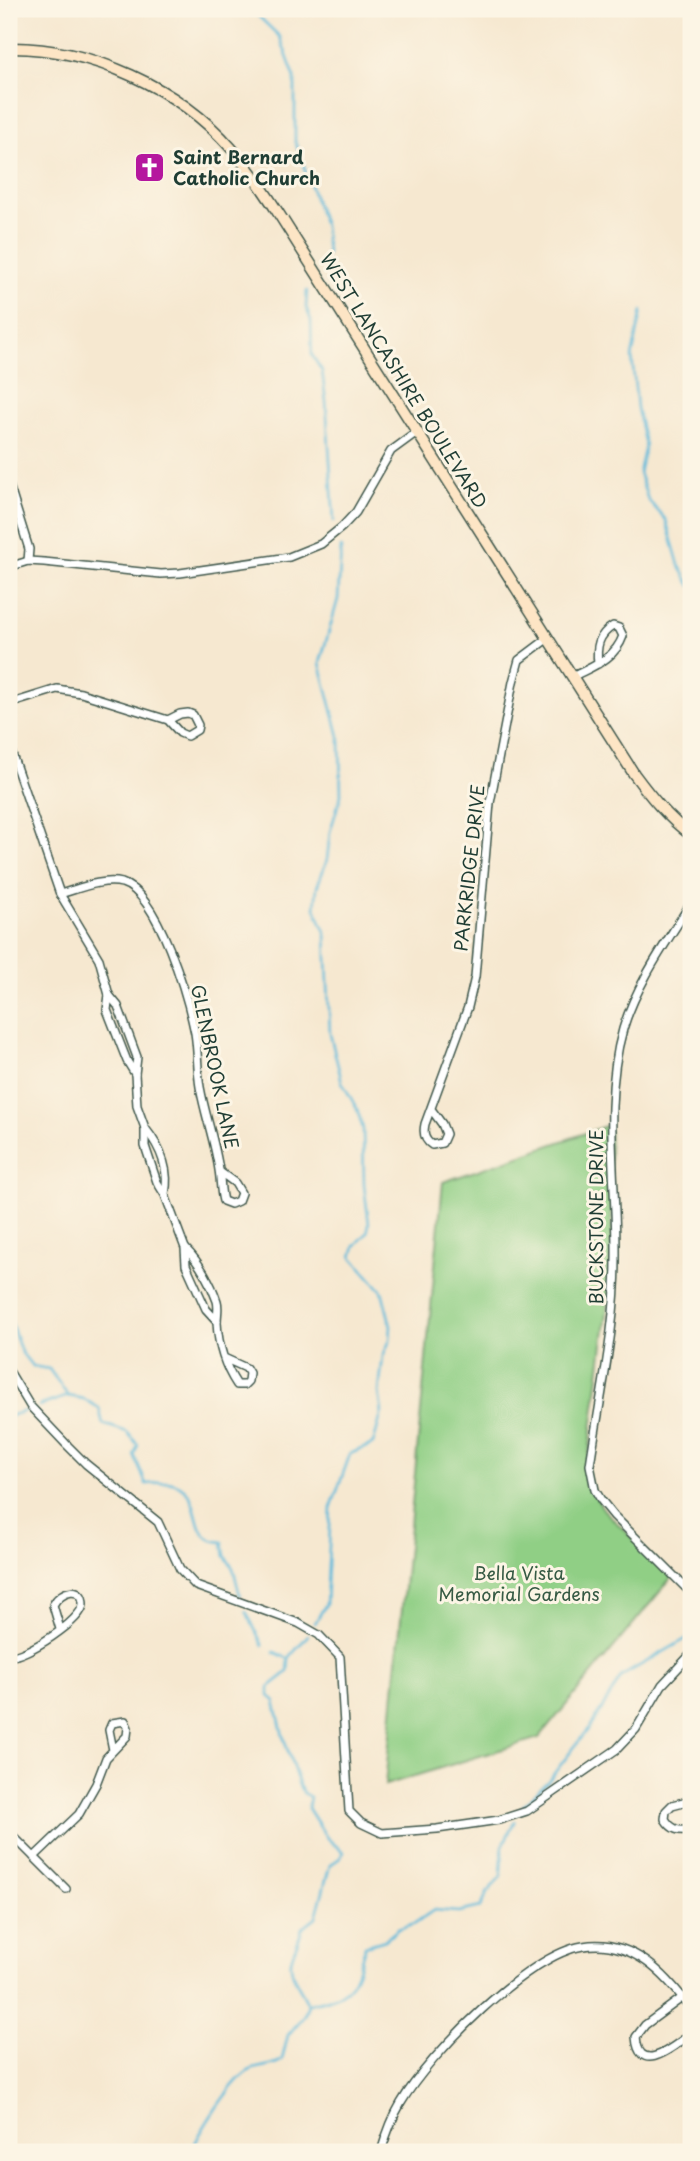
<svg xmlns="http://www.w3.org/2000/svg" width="700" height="2161" font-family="'Playpen Sans',sans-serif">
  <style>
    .green { fill: #90cf85; stroke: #58865c; stroke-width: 2 }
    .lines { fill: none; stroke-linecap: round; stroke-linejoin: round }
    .stream { stroke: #5dbadb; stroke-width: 2.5 }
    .street-casing { stroke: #3f574b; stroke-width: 10 }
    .secondary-casing { stroke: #3f574b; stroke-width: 13 }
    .street { stroke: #fff; stroke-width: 7 }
    .secondary { stroke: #fde5c5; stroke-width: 10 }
    .labels { text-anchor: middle; stroke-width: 6; stroke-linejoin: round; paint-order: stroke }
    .poi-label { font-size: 18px; font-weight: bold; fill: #1f3d34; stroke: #fcf5e5; text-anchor: start }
    .street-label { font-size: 18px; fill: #1f3d34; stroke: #fcf5e5 }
    .park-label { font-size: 18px; fill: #365a44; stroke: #fcf5e5 }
  </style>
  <rect width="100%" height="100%" fill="#fcf5e5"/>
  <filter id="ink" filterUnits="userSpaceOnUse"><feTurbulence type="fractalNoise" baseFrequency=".0143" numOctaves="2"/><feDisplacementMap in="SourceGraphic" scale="14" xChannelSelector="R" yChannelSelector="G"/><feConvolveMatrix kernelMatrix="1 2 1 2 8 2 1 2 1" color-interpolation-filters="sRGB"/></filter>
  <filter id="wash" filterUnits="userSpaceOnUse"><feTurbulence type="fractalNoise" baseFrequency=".00686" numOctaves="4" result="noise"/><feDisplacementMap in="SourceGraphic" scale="28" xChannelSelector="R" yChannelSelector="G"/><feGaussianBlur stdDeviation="1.57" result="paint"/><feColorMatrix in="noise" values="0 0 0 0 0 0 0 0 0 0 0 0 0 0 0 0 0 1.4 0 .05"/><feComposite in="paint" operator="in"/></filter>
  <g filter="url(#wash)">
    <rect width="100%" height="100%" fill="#f6e8d0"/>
    <path class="green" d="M609,1125l4,141 -26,203c2,16 7,28 17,41l68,67 -133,161 -154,47 58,-603z"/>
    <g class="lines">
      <g class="stream">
        <polyline points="251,9 280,37 295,78 295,141 324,226 327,252 325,258"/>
        <polyline points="307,291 306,307 311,320 312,355 322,371 326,401 334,521"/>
        <polyline points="642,311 632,357 637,408 645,446 639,473 648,500 666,520 679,565 691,586"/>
        <path d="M9,1317l12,35 11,14 17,3 19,27 16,3 15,9 4,16 24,8 11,13 -4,10 12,29c6,0 15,-2 22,-2 34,5 23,43 39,55 4,4 10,4 16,5l2,14 8,12 7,27"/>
        <polyline points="39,1406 68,1396"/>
        <polyline points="9,1416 25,1411"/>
        <polyline points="246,1611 263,1646"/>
        <polyline points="315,1623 326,1604 331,1508 350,1454 373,1444 382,1412 379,1392 383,1356 390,1340 391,1326 382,1291 352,1257 355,1246 367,1233 369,1224 364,1185 363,1129 357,1109 342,1082 330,1034 326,934 315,908 317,887 327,860 330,832 341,795 340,740 320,663 338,599 341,548"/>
        <polyline points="274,1652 287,1658"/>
        <polyline points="523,1806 549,1780 593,1723 622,1676 691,1636"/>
        <path d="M308,2004c44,-9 45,-16 57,-58l20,-6 13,-11 17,-6 19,-13 25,2 22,-5 6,-14 14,-17 2,-31 12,-24"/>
        <path d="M191,2152c9,-21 38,-67 56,-80 11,-7 25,-4 35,-12l6,-25 16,-19 4,-12c-5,-13 -19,-28 -17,-43 2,-11 9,-21 11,-33l14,-11 14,-52 10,-7 3,-6 -16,-14 -19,-30 2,-11 -7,-4 -4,-8 -16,-49 -8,-35 -6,-5v-9l19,-15 1,-14 19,-23"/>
      </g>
    </g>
  </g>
  <g filter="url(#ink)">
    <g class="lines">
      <defs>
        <g id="street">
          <polyline points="9,485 29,549 28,561"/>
          <polyline points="9,567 28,561 44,562 161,574 180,573 289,557 321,544 342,527 356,512 391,451 417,432"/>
          <path d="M572,677c21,-11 43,-18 51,-41l-4,-8 -6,-2c-15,9 -17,21 -15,38"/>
          <polyline points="9,704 57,689 81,693 168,720 180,733 187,736 197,730 198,725 193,715 188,713 180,714 168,720"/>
          <polyline points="9,746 60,894 99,959 109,995 107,1010 127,1061 135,1074"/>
          <path d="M60,894c18,-5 43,-16 62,-11 37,11 66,116 73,150 3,18 2,36 5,54 5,28 15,55 19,83 2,11 1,20 4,31l8,3 7,-3 3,-8 -6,-10 -15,-11"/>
          <path d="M691,903c-25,40 -54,80 -68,126 -21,73 -6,154 -7,229 0,69 -16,138 -26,207l5,25 6,10 13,16 77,77"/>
          <polyline points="109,995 118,1006 137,1057 135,1074 137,1106 145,1128 145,1146 157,1182 165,1195 185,1248 186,1265 206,1309 217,1321"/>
          <path d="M431,1109l11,15 4,10 -4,9 -10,2c-8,-5 -9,-12 -7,-21l43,-117 7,-30 15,-174 23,-121 6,-22 28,-21"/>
          <path d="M145,1128c16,20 25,42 20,66"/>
          <path d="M186,1249c13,13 25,34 31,52 2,6 0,14 0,21 1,22 8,45 20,63h7l4,-4 1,-8 -3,-5 -22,-10"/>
          <polyline points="9,1371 30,1406 66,1444 86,1464 158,1522 180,1569 196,1586 298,1623 319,1635 340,1657 349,1811 361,1823 382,1833 437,1829 499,1820 527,1811 617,1749 636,1729 662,1685 691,1654"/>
          <path d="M9,1656c15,2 74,-36 74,-52 0,-19 -22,-15 -30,1l7,24"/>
          <path d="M691,1800l-19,5 -6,6 -1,8c7,11 14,13 26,10"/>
          <polyline points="9,1832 66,1889"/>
          <polyline points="34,1857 79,1814 96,1784 106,1758 127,1736 128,1728 125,1721 112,1723 109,1730 113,1750"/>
          <path d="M683,1997l-38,28 -9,12c3,41 39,8 55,-3"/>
          <path d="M381,2152c5,-17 11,-34 20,-49 28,-48 127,-149 182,-157 49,-8 83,28 108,63"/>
        </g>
        <path id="secondary" d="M9,48c81,-1 170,40 223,101 18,21 33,43 47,65l355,560c17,23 34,44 57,61"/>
      </defs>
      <use href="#street" class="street-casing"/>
      <use href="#secondary" class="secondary-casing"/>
      <use href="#street" class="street"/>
      <use href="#secondary" class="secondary"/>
    </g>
  </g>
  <defs>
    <symbol id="church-square" viewBox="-11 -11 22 22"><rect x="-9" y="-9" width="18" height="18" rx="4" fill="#b5179e" stroke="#fcf5e5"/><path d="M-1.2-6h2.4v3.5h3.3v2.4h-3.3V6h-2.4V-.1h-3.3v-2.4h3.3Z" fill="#fff"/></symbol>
  </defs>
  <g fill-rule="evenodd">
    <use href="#church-square" x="132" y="150" width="35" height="35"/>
  </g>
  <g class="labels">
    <g class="poi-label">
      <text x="173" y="164">Saint Bernard<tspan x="173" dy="21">Catholic Church</tspan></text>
    </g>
    <g class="street-label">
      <text transform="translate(403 381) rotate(58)" y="6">WEST LANCASHIRE BOULEVARD</text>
      <text transform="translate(470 868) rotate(-84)" y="6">PARKRIDGE DRIVE</text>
      <text transform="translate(214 1067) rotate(78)" y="6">GLENBROOK LANE</text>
      <text transform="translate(597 1217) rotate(-90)" y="6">BUCKSTONE DRIVE</text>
    </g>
    <g class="park-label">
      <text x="519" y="1580">Bella Vista<tspan x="519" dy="21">Memorial Gardens</tspan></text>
    </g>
  </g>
  <rect width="700" height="2161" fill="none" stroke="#fcf5e5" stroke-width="35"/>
</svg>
